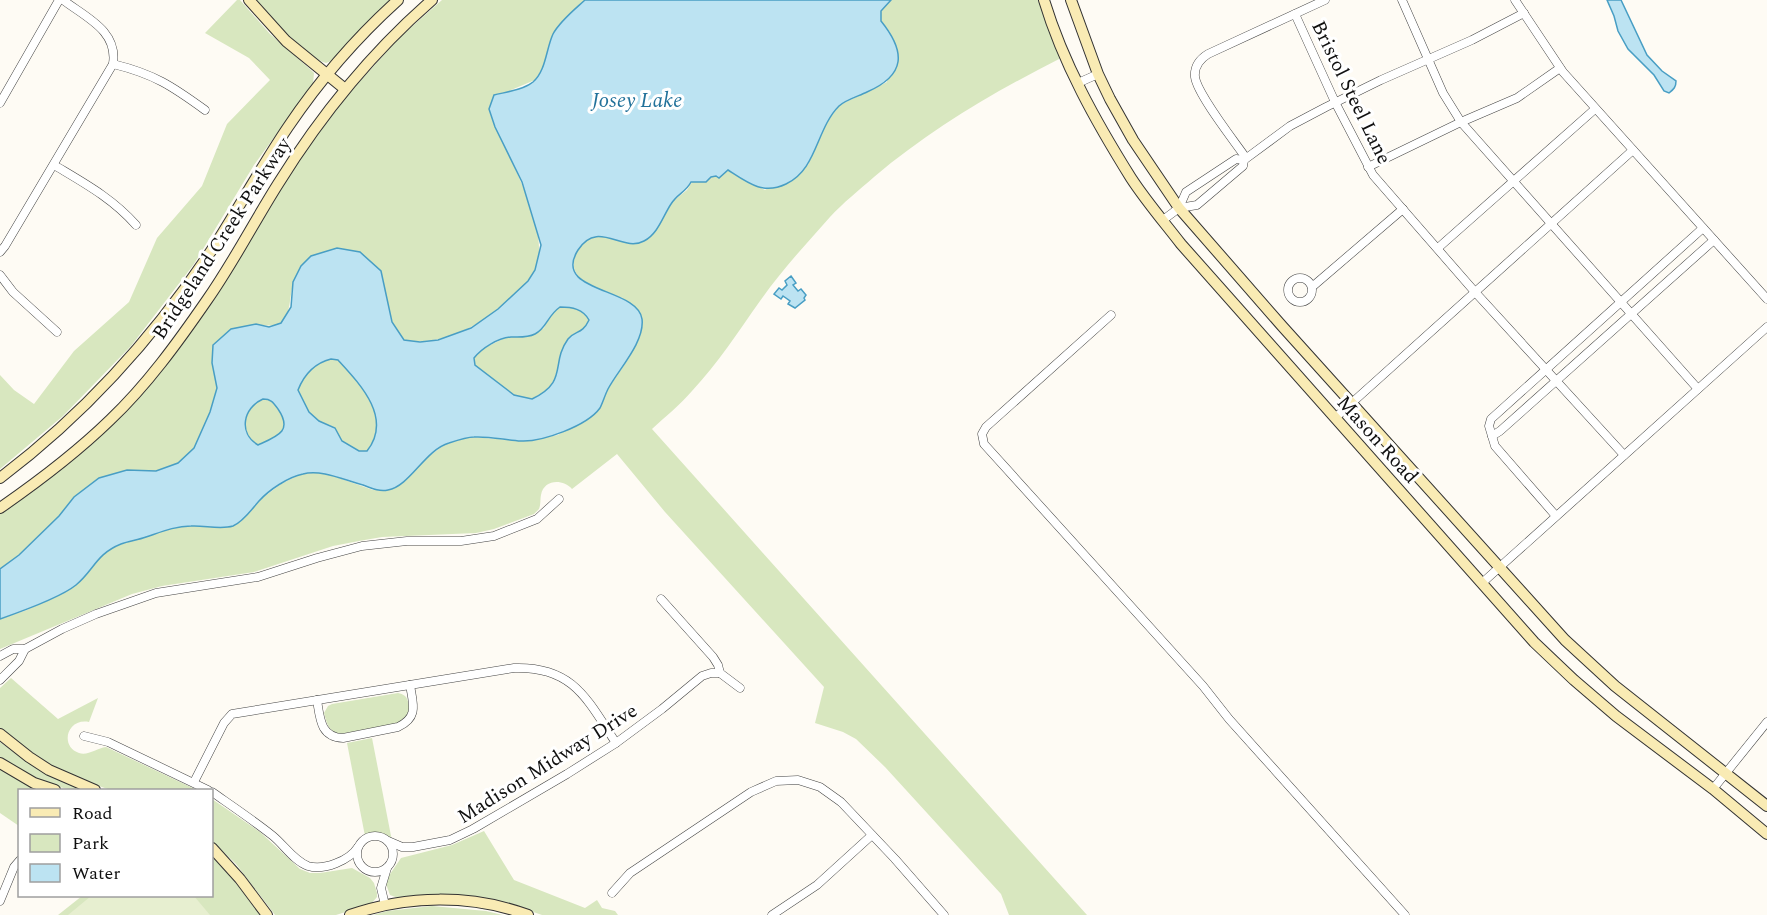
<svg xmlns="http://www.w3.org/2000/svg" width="1767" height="915" font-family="Spectral,serif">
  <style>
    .green { fill: #d8e7bf }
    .pitch { fill: #e7efd0 }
    .water { fill: #bce3f2; stroke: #489ec4; stroke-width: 1.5; fill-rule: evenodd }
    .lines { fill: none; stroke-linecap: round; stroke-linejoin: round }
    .street-casing { stroke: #434343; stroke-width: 9 }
    .secondary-casing { stroke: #323232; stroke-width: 12 }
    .street { stroke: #fff; stroke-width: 8 }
    .secondary { stroke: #f9ebb4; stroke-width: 10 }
    .labels { text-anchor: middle; stroke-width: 6; stroke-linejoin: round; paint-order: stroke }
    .street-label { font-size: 20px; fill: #101010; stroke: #fff }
    .water-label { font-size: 21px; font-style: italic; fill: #21719a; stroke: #fff }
  </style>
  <rect width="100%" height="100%" fill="#fefbf4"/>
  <g class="green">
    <polygon points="237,0 240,0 270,34 311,70 314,73 313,84 254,165 194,264 131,346 63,416 0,469 0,375 14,390 34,404 74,351 129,302 157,238 202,186 227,124 270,80 249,58 205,33"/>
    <path d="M255,0h137l-58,60 -8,3c-22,-6 -55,-45 -71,-63z"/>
    <path d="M442,0h144l-51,80 -24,10 -22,19c13,39 65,122 46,161 -6,13 -32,36 -45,45 -25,18 -54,30 -86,25l-12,-18 -11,-51 -80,-5c-3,6 -7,12 -8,18 -6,25 0,48 -37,40l-44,39 5,25 -7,24 -16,36 -16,15 -22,8 -29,-1 -53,27 -15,19 -40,39 -19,14v-57l137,-118 153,-225 44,-59 66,-73z"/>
    <path d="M891,0h147l23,58c-67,34 -130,71 -187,119 -15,13 -31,26 -44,40 -24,27 -49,54 -70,84 -22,31 -42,62 -68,90 -12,14 -26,25 -40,38l435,486h-78l-8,-21 -116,-127 -29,-28 -13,-7 -28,-9 9,-36 -159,-175 -48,-58 -45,35c-9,-10 -28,-10 -31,6 -1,5 0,9 -2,14l-5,5 -40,15 -18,4 -94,4 -23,4 -26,5 -79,26 -92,14 -30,8 -132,55v-30l27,-9 48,-24 29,-34 18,-8 42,-14 28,-5 19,2 39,-15 11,-13 20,-15 20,-10 21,-2 51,18 48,-28 26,-19 24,-6 53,4 34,-6 42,-27 8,-19 23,-34 -8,-57c-20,-7 -59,-16 -47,-44 3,-7 9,-14 16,-17 9,-3 15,2 23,1 11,-1 36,-14 48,-19l9,-17 15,-12 5,-8h14l5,-5 17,-7c12,9 24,13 37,20l43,-25 18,-42 14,-18 47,-23 3,-50 -9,-11v-10z"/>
    <path d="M560,307c12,0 23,2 29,13 -7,15 -12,9 -20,18 -4,5 -6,12 -8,17 -6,23 -6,33 -29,44l-18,-4 -39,-30 -1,-7 6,-8 27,-13h17l20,-9 6,-14z"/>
    <path d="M331,359l7,1c22,24 55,57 29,91h-8l-18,-10 -6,-13 -16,-7 -10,-9 -12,-22c7,-15 18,-27 34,-31z"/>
    <path d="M263,399c8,0 10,3 15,10 15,23 0,27 -20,36 -20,-13 -15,-37 5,-46z"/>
    <path d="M11,678l47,41 40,-21 -9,24c-23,-4 -29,25 -10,31 9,3 18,-5 27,-6l91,43h-86l-31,-10 -39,-20 -41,-31v-41z"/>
    <path d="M398,693c11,2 10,9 12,18l-9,12 -61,11c-12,-3 -13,-10 -16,-21l4,-7 4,-2z"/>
    <polygon points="372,738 392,841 378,834 365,836 347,743"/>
    <path d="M0,742l34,25 49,23c-31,0 -57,-16 -83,-32z"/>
    <polygon points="0,769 39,790 20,790 19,826 0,813"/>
    <polygon points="212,799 260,832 300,869 310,873 320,873 352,868 370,878 374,883 377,893 377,897 371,904 336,915 275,915 236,864 212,841"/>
    <polygon points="484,831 514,880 585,908 597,900 602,908 615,911 618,915 542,915 519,907 477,898 432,894 398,898 390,895 386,884 388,877 401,858 452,845"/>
    <polygon points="212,856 235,882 260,915 58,915 82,896 212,896"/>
    <polygon points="432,906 486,911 503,915 373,915 387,911"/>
  </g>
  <polygon class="pitch" points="91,896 194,896 210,915 68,915"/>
  <g class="water">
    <path d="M585,0h306l-10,11v10c25,31 25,54 -14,71 -8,4 -22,8 -28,14 -23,23 -22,64 -53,78 -23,11 -38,-1 -58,-14l-9,8 -3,-2 -5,1 -5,5h-15c-5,10 -14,12 -20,22 -8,12 -13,30 -27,37 -22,12 -46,-22 -66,9 -27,43 60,37 64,69 3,23 -24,51 -34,70 -3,6 -5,13 -8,19 -13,18 -58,34 -79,33 -16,-1 -32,-5 -47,-4 -6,0 -19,4 -25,6 -24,7 -39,43 -61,47 -9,2 -17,-2 -25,-5 -19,-5 -42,-16 -60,-11 -15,3 -34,16 -44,27 -7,8 -16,21 -26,25 -13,4 -29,-1 -42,0 -16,0 -30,6 -45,11 -8,3 -17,4 -25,7 -25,10 -27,26 -45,41 -16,13 -56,27 -76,34v-50l19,-14 40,-39 15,-19 25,-19 28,-8 29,1 22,-8 16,-15 16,-36 7,-24 -5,-25 1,-18 18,-16 25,-5 13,3 12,-4 10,-16 2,-25 8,-16 10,-10 26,-8 23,4 21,19 11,51 12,18 16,2 18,-2 33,-12 27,-19 30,-28 7,-11 6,-25 -19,-63 -27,-55 -6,-18 5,-14c12,-3 29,-5 39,-13 13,-11 13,-33 20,-48 7,-13 21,-24 32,-34zM560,307c12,0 23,2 29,13 -7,15 -14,10 -21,19 -18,25 1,42 -36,60l-18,-4 -39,-30 -1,-7c8,-10 24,-20 37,-21 8,0 16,1 24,-3 12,-6 12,-18 25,-27zM331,359l7,1c22,24 55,58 29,91h-8l-17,-10 -7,-13 -16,-7 -10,-9 -11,-22c6,-15 17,-27 33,-31zM263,399c8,0 10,3 15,10 15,22 0,27 -20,36 -20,-12 -15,-37 5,-46z"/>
    <path d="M1607,0h14l26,55 15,16 14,10c0,6 -2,8 -7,12l-5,-2 -10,-16 -26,-26 -10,-18 -4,-15z"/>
    <polygon points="791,276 796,283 793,285 798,291 801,289 806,295 804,298 805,300 795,308 788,304 790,301 783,296 781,299 774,294 779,288 782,290 787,285 785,281"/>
  </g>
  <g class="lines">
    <defs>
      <g id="street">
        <polyline points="1402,0 1443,93 1461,122 1698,389"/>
        <polyline points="1515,0 1563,72 1767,299"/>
        <polyline points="1295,14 1335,102 1373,175 1475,292 1624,455"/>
        <path d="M113,64c41,10 59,22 92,46"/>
        <polyline points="1078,83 1098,74"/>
        <polyline points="0,103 59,0"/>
        <path d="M1246,158c-11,-16 -49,-64 -51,-81 -1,-10 5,-18 13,-23l117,-54"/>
        <path d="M54,165c30,18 58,33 82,60"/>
        <polyline points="1368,167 1461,122 1517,98 1560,68"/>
        <polyline points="1179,208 1186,192 1236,159 1244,160"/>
        <polyline points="1163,220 1179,208 1197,205 1243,166 1244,160 1290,126 1326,107 1381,80 1472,40 1524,13"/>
        <polyline points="1438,248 1595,109"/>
        <path d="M0,252l5,-6 108,-182c5,-33 -26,-46 -50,-64"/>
        <polyline points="0,275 13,292 57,332"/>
        <circle cx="1300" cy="290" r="12"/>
        <polyline points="1312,287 1403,209"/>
        <polyline points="1111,315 986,427 982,434 984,444 1203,686 1229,719 1405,915"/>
        <polyline points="1335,418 1633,150"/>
        <polyline points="1492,436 1500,431 1714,240"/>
        <polyline points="1556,516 1495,446 1489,426 1491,419 1703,228"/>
        <polyline points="1482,583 1767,327"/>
        <polyline points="661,599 713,657 718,665 720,673 740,688"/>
        <polyline points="0,656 13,649 25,649 62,629 96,614 156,593 258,577 317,558 362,546 407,541 461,541 494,536 537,519 559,499"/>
        <polyline points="0,680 19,661 25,649"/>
        <path d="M317,700c3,18 3,37 26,38l55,-11c21,-10 15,-23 12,-42"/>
        <polyline points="84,736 108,742 208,790"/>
        <path d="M194,782l30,-59 8,-9 282,-46c59,-2 73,31 102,75"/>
        <polyline points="1713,789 1767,722"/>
        <path d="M212,792c20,14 41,28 61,44 11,9 21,25 35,30 16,5 42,-6 50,-19"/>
        <circle cx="375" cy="854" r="18"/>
        <polyline points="388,841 402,847 413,847 450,840 473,829 567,774 616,743 662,709 702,676 711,673 720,673"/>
        <polyline points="612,893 630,873 751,792 776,781 798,780 820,787 841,802 895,859 944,915"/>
        <polyline points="0,901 14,867 20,860"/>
        <polyline points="385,905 381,888 387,868"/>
        <polyline points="772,915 817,885 872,835"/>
      </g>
      <g id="secondary">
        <polyline points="249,0 286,41 345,89"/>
        <path d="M1044,0c19,63 52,122 87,178 15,23 33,44 50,66l353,398 40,38 42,36 97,73 54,45"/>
        <polyline points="1071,0 1098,74 1110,99 1133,140 1179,208 1282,326 1565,640 1615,686 1767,806"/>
        <path d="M0,478c86,-65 158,-145 217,-236 24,-38 46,-78 71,-115 31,-46 69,-90 110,-127"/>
        <path d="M0,508c39,-27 76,-55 110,-88 37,-35 68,-78 97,-120 26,-37 47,-78 71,-116 43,-69 93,-131 154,-184"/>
        <polyline points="0,734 29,757 49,770 95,790"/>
        <polyline points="0,763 34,783 55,790"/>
        <polyline points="212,848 240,879 267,915"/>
        <path d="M350,915c57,-20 121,-21 178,0"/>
      </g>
    </defs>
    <use href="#street" class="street-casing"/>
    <use href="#secondary" class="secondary-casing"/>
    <use href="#street" class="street"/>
    <use href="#secondary" class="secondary"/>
  </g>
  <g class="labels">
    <g class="street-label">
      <text transform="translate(1352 92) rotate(64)" y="7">Bristol Steel Lane</text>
      <text transform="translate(221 238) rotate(-57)" y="7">Bridgeland Creek Parkway</text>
      <text transform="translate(1378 439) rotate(48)" y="7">Mason Road</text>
      <text transform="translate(547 763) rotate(-32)" y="7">Madison Midway Drive</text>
    </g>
    <g class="water-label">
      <text x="637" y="107">Josey Lake</text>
    </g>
  </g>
  <rect x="18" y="789" width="195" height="108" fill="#ffffff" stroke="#9f9f9f" stroke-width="1.5"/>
  <rect x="30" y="808" width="30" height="9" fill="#f9ebb4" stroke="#9f9f9f" stroke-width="1.5"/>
  <text x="72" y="819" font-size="18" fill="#101010">Road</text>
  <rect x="30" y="834" width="30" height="18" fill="#d8e7bf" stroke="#9f9f9f" stroke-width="1.5"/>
  <text x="72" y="849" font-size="18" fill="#101010">Park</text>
  <rect x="30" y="864" width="30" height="18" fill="#bce3f2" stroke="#9f9f9f" stroke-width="1.5"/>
  <text x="72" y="879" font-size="18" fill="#101010">Water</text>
</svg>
